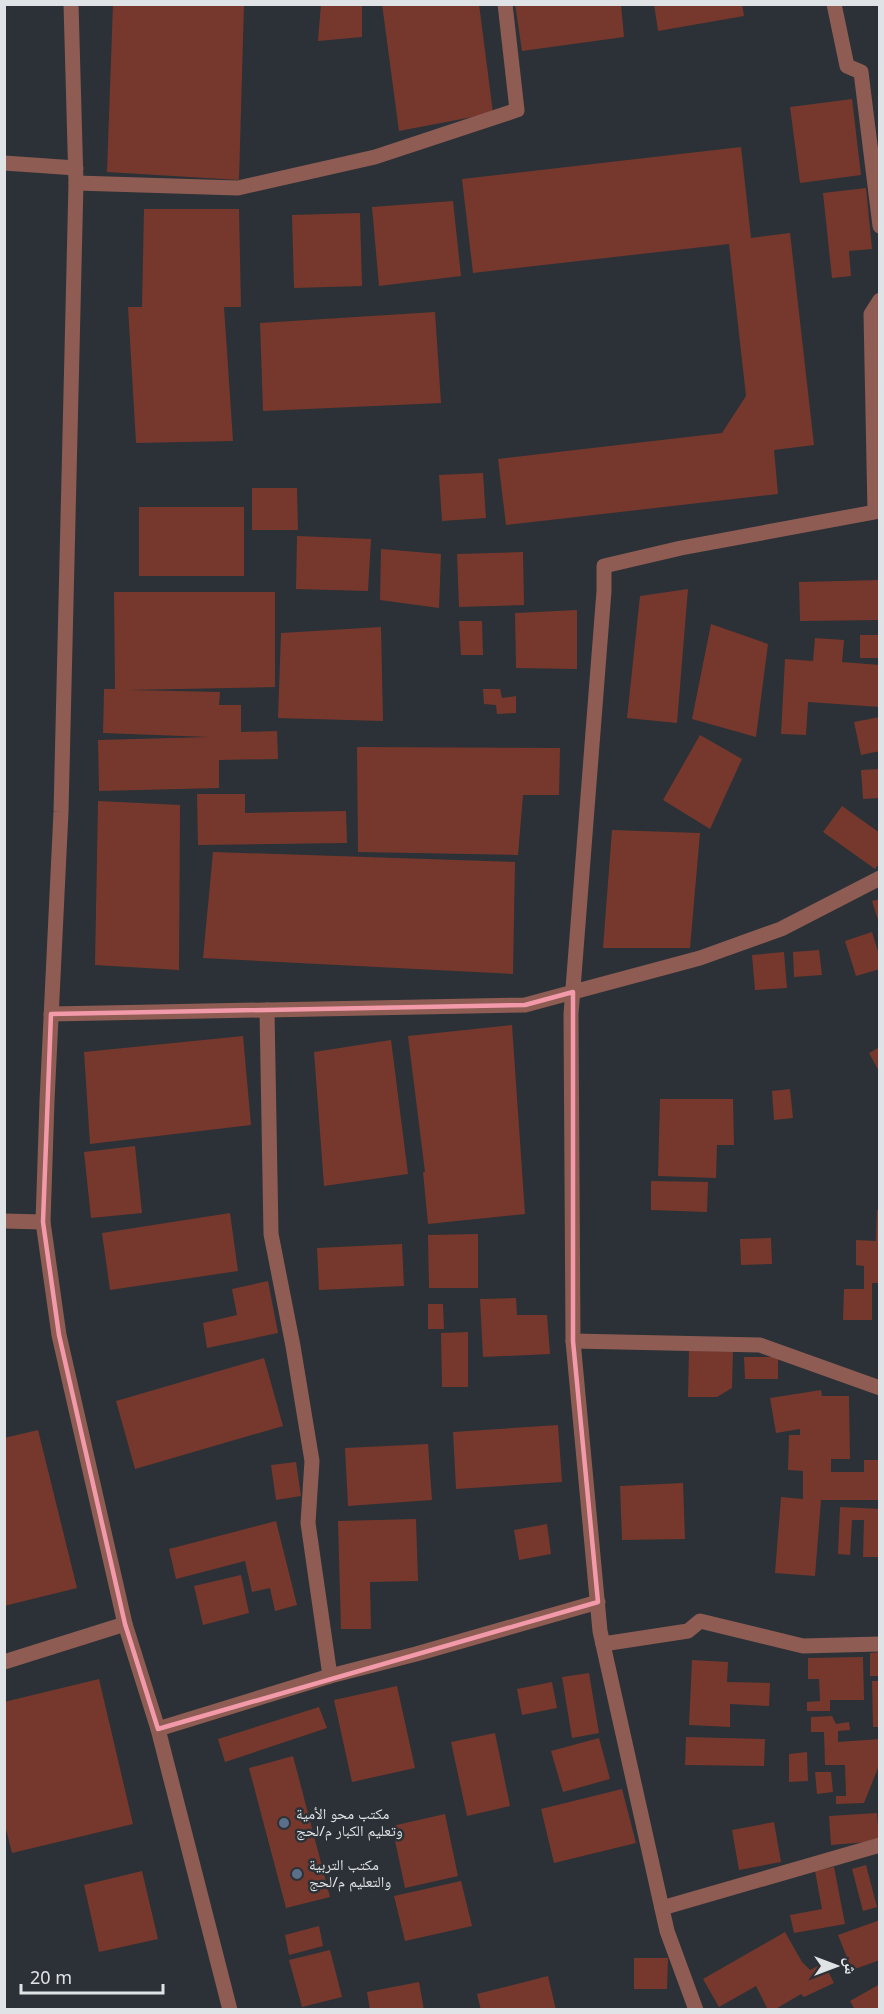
<svg xmlns="http://www.w3.org/2000/svg" width="884" height="2014" font-family="'Noto Sans','Noto Naskh Arabic',sans-serif">
  <style>
    .building { fill: #76382c }
    .lines { fill: none; stroke-linecap: round; stroke-linejoin: round }
    .minor { stroke: #8e5c53; stroke-width: 15 }
    .marked { fill: none; stroke: #f39aaa; stroke-width: 4.5; stroke-linejoin: round }
    .service-dot { fill: #5c6f8a; stroke: #2b3136; stroke-width: 2 }
    .labels { text-anchor: middle; stroke-width: 5; stroke-linejoin: round; paint-order: stroke }
    .poi-label { font-size: 15px; fill: #e0e3e6; stroke: #2b3136; text-anchor: start }
  </style>
  <rect width="100%" height="100%" fill="#2b3136"/>
  <g class="building">
    <polygon points="113,4 244,4 239,180 107,172"/>
    <polygon points="321,4 362,4 362,37 318,41"/>
    <polygon points="382,4 479,4 493,113 399,131"/>
    <polygon points="515,4 621,4 624,37 522,51"/>
    <polygon points="654,4 742,4 744,16 658,31"/>
    <polygon points="852,99 861,175 800,183 790,107"/>
    <polygon points="741,147 751,238 790,233 814,445 774,450 778,494 506,525 498,459 722,433 746,396 729,244 473,273 462,179"/>
    <polygon points="866,188 872,249 849,251 851,276 832,278 823,193"/>
    <polygon points="453,201 461,276 379,286 372,207"/>
    <polygon points="144,209 239,209 241,307 224,307 233,441 136,443 128,307 142,307"/>
    <polygon points="360,213 362,286 294,288 292,215"/>
    <polygon points="435,312 441,403 263,411 260,323"/>
    <polygon points="483,473 486,518 442,521 439,475"/>
    <polygon points="252,488 297,488 298,530 252,530"/>
    <rect x="139" y="507" width="105" height="69"/>
    <polygon points="297,536 371,539 368,591 296,589"/>
    <polygon points="381,549 441,554 439,608 380,600"/>
    <polygon points="523,552 524,605 459,607 457,554"/>
    <polygon points="880,580 880,620 800,621 799,582"/>
    <polygon points="688,589 677,723 627,718 640,596"/>
    <polygon points="114,592 275,592 275,687 129,690 220,692 219,705 241,705 241,732 277,731 278,759 219,760 219,788 99,791 98,740 209,737 103,733 104,689 115,689"/>
    <polygon points="577,610 577,669 516,668 515,613"/>
    <polygon points="459,621 482,621 483,655 461,655"/>
    <polygon points="711,624 768,644 756,737 692,719"/>
    <polygon points="381,627 383,721 278,718 281,633"/>
    <rect x="860" y="635" width="20" height="23"/>
    <polygon points="815,638 844,640 842,662 880,665 880,707 808,702 806,735 781,734 785,659 813,661"/>
    <polygon points="483,689 500,689 502,698 516,696 516,713 497,714 496,705 484,704"/>
    <polygon points="880,717 880,751 861,755 854,722"/>
    <polygon points="700,735 742,759 710,829 663,800"/>
    <polygon points="357,747 560,748 559,795 523,795 518,855 358,852"/>
    <polygon points="880,769 880,798 863,799 861,770"/>
    <polygon points="197,794 245,794 245,813 346,811 347,843 198,845"/>
    <polygon points="98,801 180,805 179,970 95,965"/>
    <polygon points="842,806 880,833 880,862 875,869 823,832"/>
    <polygon points="612,830 700,833 690,948 603,948"/>
    <polygon points="213,852 515,862 513,974 203,958"/>
    <polygon points="880,899 880,923 879,923 872,901"/>
    <polygon points="872,932 880,958 880,969 856,976 845,941"/>
    <polygon points="819,950 822,975 794,977 793,952"/>
    <polygon points="784,952 787,988 755,990 752,955"/>
    <polygon points="512,1025 525,1214 428,1224 423,1172 425,1172 408,1036"/>
    <polygon points="243,1036 251,1125 90,1144 84,1052"/>
    <polygon points="391,1040 408,1174 324,1186 314,1052"/>
    <polygon points="880,1047 880,1073 869,1053"/>
    <polygon points="790,1089 793,1118 774,1120 772,1091"/>
    <polygon points="660,1099 733,1099 734,1145 717,1145 716,1178 658,1176"/>
    <polygon points="135,1146 142,1213 91,1218 84,1152"/>
    <polygon points="651,1181 708,1182 707,1212 651,1210"/>
    <polygon points="877,1210 880,1210 880,1283 872,1283 872,1320 843,1320 844,1289 864,1289 864,1266 856,1265 856,1240 876,1241"/>
    <polygon points="230,1213 238,1271 110,1290 102,1233"/>
    <polygon points="478,1234 478,1288 429,1288 428,1235"/>
    <polygon points="771,1238 772,1264 741,1265 740,1239"/>
    <polygon points="402,1244 404,1286 319,1290 317,1248"/>
    <polygon points="268,1281 278,1333 207,1348 203,1323 237,1315 232,1289"/>
    <polygon points="516,1298 517,1315 547,1315 550,1354 483,1357 480,1299"/>
    <polygon points="428,1304 443,1304 444,1329 428,1329"/>
    <polygon points="468,1332 468,1387 442,1387 441,1333"/>
    <polygon points="689,1349 733,1350 732,1388 717,1397 688,1397"/>
    <polygon points="744,1357 778,1357 778,1379 745,1379"/>
    <polygon points="264,1358 283,1426 135,1469 116,1401"/>
    <polygon points="821,1390 822,1396 849,1396 850,1459 831,1459 831,1472 864,1472 864,1460 880,1460 880,1500 821,1500 815,1576 775,1573 781,1497 803,1499 803,1471 788,1470 789,1435 800,1435 800,1429 776,1433 770,1398"/>
    <polygon points="558,1425 562,1482 456,1489 453,1432"/>
    <polygon points="38,1430 77,1588 4,1606 4,1438"/>
    <polygon points="428,1444 432,1500 348,1506 345,1448"/>
    <polygon points="296,1462 301,1496 276,1500 271,1465"/>
    <polygon points="683,1483 685,1539 622,1540 620,1486"/>
    <polygon points="840,1507 880,1509 880,1557 863,1557 864,1520 852,1520 850,1555 838,1554"/>
    <polygon points="416,1519 418,1581 370,1582 371,1629 341,1629 338,1521"/>
    <polygon points="276,1521 297,1605 275,1611 270,1588 252,1592 245,1561 176,1579 169,1549"/>
    <polygon points="547,1524 551,1554 519,1560 514,1530"/>
    <polygon points="241,1575 249,1613 203,1625 194,1586"/>
    <polygon points="880,1652 880,1676 870,1676 870,1653"/>
    <polygon points="863,1657 864,1700 830,1700 830,1711 807,1711 807,1702 820,1701 819,1679 808,1679 808,1658"/>
    <polygon points="692,1660 728,1662 727,1682 770,1683 769,1706 730,1704 730,1727 689,1725"/>
    <polygon points="589,1673 599,1733 572,1738 562,1677"/>
    <polygon points="99,1679 133,1824 12,1853 4,1821 4,1702"/>
    <polygon points="872,1681 880,1681 880,1727 873,1727"/>
    <polygon points="552,1682 557,1708 522,1715 517,1689"/>
    <polygon points="397,1686 415,1768 352,1782 334,1700"/>
    <polygon points="319,1707 327,1728 225,1762 218,1739"/>
    <polygon points="832,1716 836,1724 849,1722 850,1730 838,1731 838,1742 880,1739 880,1768 878,1768 864,1803 836,1804 836,1796 846,1796 845,1765 825,1765 824,1732 811,1732 811,1717"/>
    <polygon points="495,1733 510,1806 467,1816 451,1742"/>
    <polygon points="686,1737 765,1739 764,1766 685,1765"/>
    <polygon points="599,1738 610,1779 563,1792 551,1751"/>
    <polygon points="807,1752 808,1781 789,1782 789,1754"/>
    <polygon points="293,1756 330,1897 286,1908 249,1768"/>
    <polygon points="815,1772 831,1772 833,1792 817,1794"/>
    <polygon points="622,1789 636,1843 554,1863 541,1809"/>
    <polygon points="877,1813 879,1841 831,1845 829,1816"/>
    <polygon points="445,1814 458,1876 405,1888 392,1826"/>
    <polygon points="774,1822 781,1862 739,1870 732,1830"/>
    <polygon points="866,1865 877,1907 863,1911 852,1869"/>
    <polygon points="834,1867 845,1924 794,1933 790,1915 822,1909 815,1871"/>
    <polygon points="142,1871 158,1939 99,1952 84,1885"/>
    <polygon points="461,1881 472,1926 405,1941 394,1896"/>
    <polygon points="880,1920 880,1960 852,1970 838,1935"/>
    <polygon points="319,1926 323,1946 289,1955 285,1935"/>
    <polygon points="785,1932 802,1962 810,1970 824,1963 834,1983 804,1997 801,1994 774,2010 768,2010 756,1986 719,2007 703,1979"/>
    <polygon points="330,1950 342,1997 302,2007 289,1960"/>
    <polygon points="634,1958 668,1958 667,1989 634,1989"/>
    <polygon points="548,1976 556,2010 481,2010 477,1994"/>
    <polygon points="419,1982 424,2010 370,2010 367,1992"/>
    <polygon points="880,1984 880,2010 855,2010 850,2001"/>
  </g>
  <g class="lines">
    <g class="minor">
      <polyline points="71,4 76,183 61,812 47,1101 43,1222 59,1335 125,1624 158,1729 230,2010"/>
      <polyline points="834,4 847,66 861,72 880,226"/>
      <polyline points="4,163 76,168"/>
      <polyline points="76,183 238,188 375,157 517,110 505,4"/>
      <polyline points="267,1010 271,1234 293,1346 312,1461 308,1523 330,1676"/>
      <polyline points="51,1014 525,1005 700,958 781,929 880,878"/>
      <polyline points="4,1221 43,1222"/>
      <polyline points="573,1341 760,1345 880,1388"/>
      <polyline points="603,1644 688,1631 700,1621 803,1646 880,1644"/>
      <polyline points="4,1662 125,1624"/>
      <polyline points="158,1729 330,1676 416,1654 598,1602"/>
      <polyline points="662,1908 880,1845"/>
      <polyline points="696,2010 667,1931 600,1631 573,1341 571,1014 604,591 604,566 681,548 875,512 871,314 880,300"/>
    </g>
  </g>
  <path class="marked" d="M573,992v349l25,261 -440,127 -33,-105 -66,-289 -16,-113 8,-208 474,-9z"/>
  <g class="service-dot">
    <circle cx="284" cy="1823" r="6"/>
    <circle cx="297" cy="1874" r="6"/>
  </g>
  <g class="labels">
    <g class="poi-label">
      <text x="296" y="1819">مكتب محو الأمية<tspan x="296" dy="17">وتعليم الكبار م/لحج</tspan></text>
      <text x="309" y="1870">مكتب التربية<tspan x="309" dy="17">والتعليم م/لحج</tspan></text>
    </g>
  </g>
  <rect width="884" height="2014" fill="none" stroke="#e0e3e6" stroke-width="12"/>
  <g transform="translate(836 1966) rotate(90)" stroke="#2b3136" stroke-width="4.5" paint-order="stroke">
  <path d="M0-4.5L10 22L0 15L-10 22Z" fill="#e0e3e6"/>
  <text y="-9" font-size="16" font-weight="bold" text-anchor="middle" fill="#e0e3e6">ش</text>
  </g>
  <path d="M21 1984v9h142v-9" fill="none" stroke="#e0e3e6" stroke-width="3"/>
  <text x="30" y="1984" font-size="18" fill="#e0e3e6" stroke="#2b3136" stroke-width="4.5" paint-order="stroke">20 m</text>
</svg>
